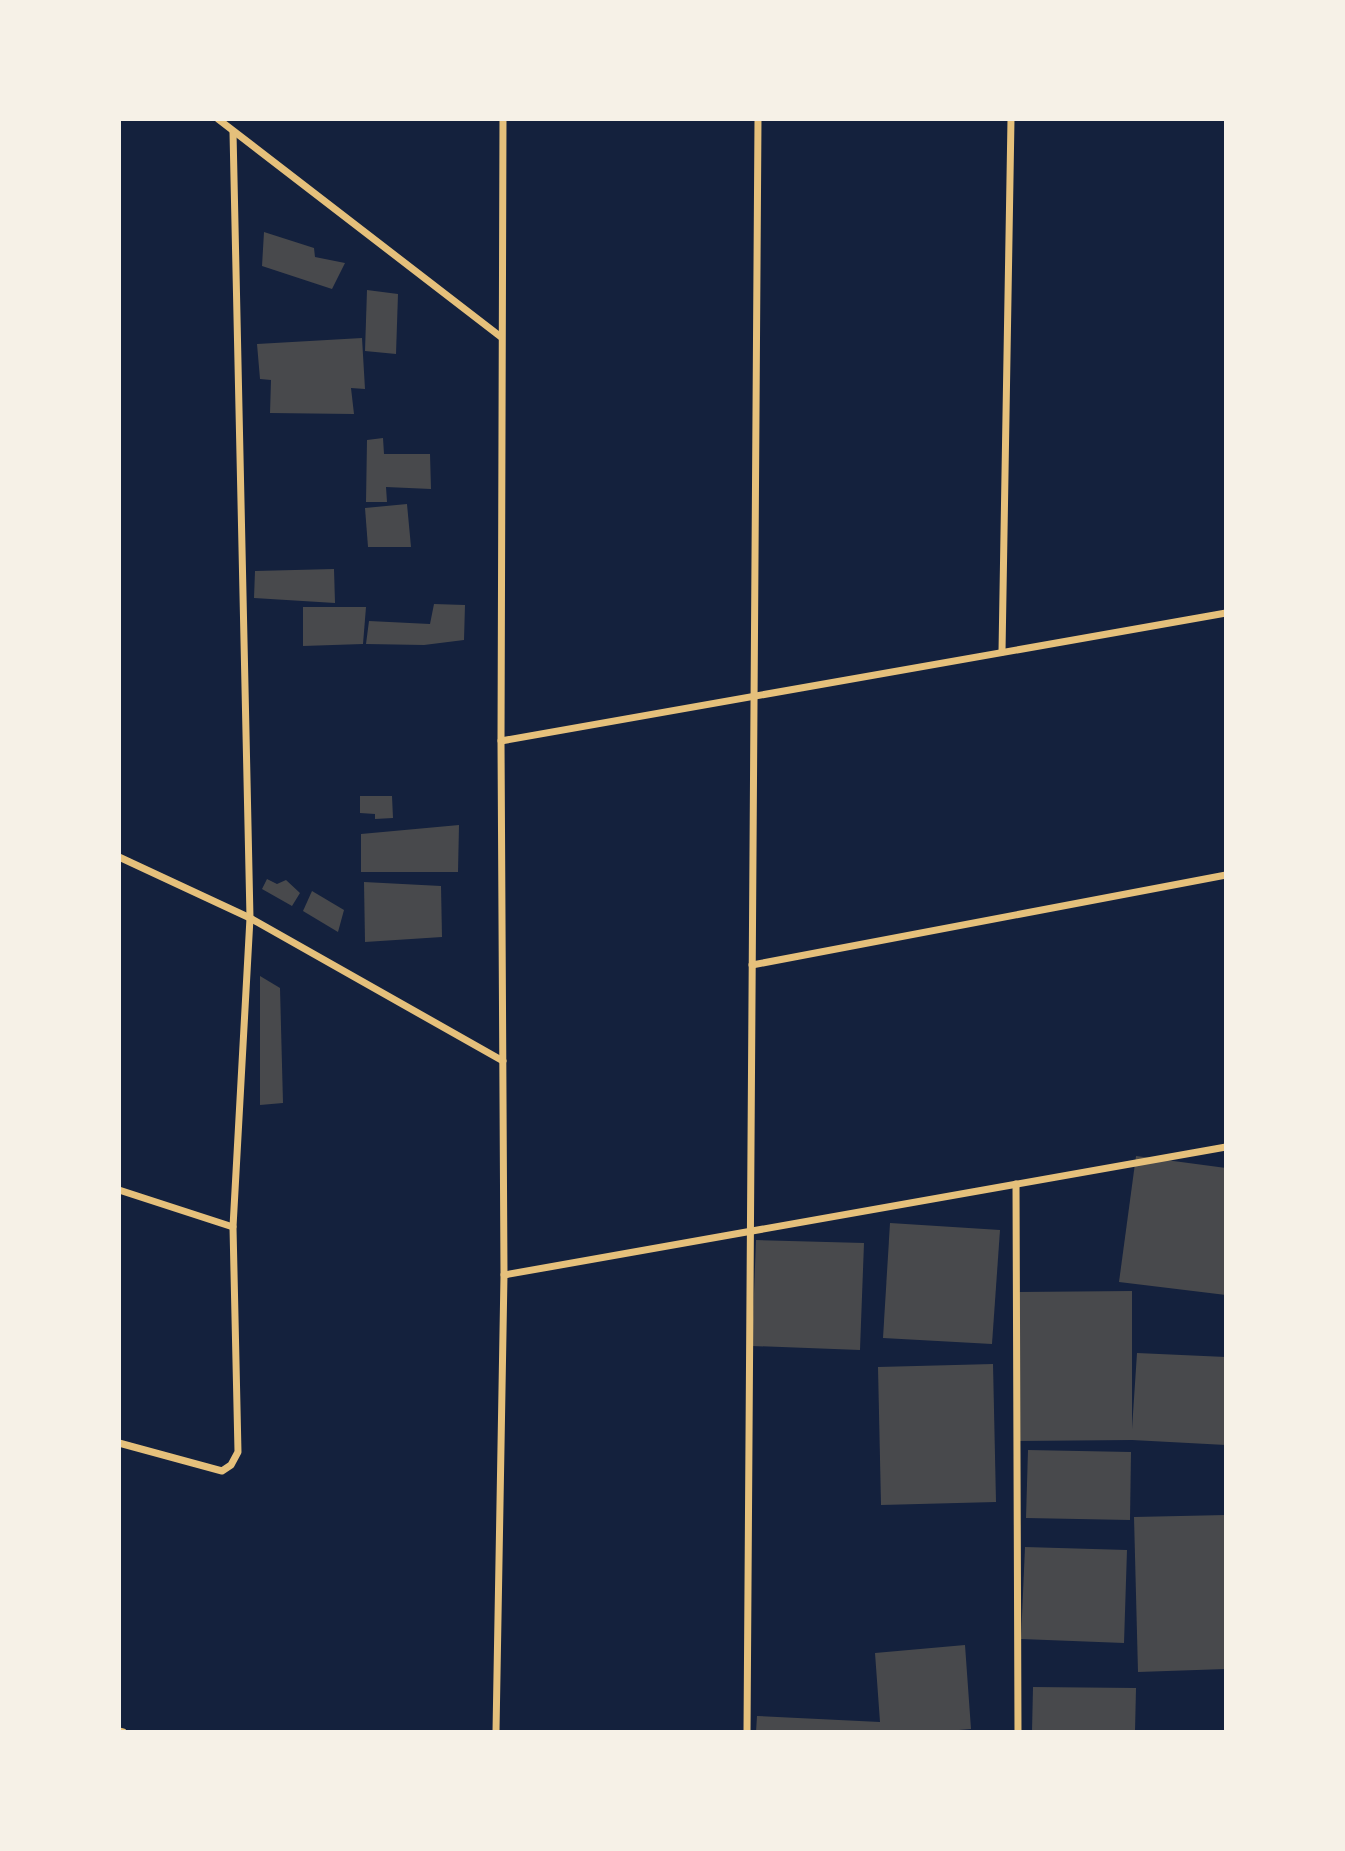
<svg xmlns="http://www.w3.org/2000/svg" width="1345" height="1851" font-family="'IBM Plex Serif',serif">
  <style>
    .building { fill: #48494c }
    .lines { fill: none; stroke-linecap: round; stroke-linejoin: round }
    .minor { stroke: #e5c07b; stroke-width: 7 }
  </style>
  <rect width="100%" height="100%" fill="#14213d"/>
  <g class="building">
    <polygon points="264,232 314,248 315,257 345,263 332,289 262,266"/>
    <polygon points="367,290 398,294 396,354 365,351"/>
    <polygon points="362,338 365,389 351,388 354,414 270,413 271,380 260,379 257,344"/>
    <polygon points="383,438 384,454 430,454 431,489 386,487 387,502 366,502 367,440"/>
    <polygon points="407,504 411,547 368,547 365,508"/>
    <polygon points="334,569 335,603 254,598 255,571"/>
    <polygon points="434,604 465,605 464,640 424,645 366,644 369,621 430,624"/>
    <polygon points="303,607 366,607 363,644 303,646"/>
    <polygon points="360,796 392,796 393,818 375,819 375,814 360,813"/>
    <polygon points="459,825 458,872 361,872 361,834"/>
    <polygon points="267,879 277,884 286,880 300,893 292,906 262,889"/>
    <polygon points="364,882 441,886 442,937 365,942"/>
    <polygon points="312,891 344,910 338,932 303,911"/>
    <polygon points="260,976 280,988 283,1103 260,1105"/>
    <polygon points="1136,1156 1226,1168 1226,1295 1119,1282"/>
    <polygon points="890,1223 1000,1230 992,1344 883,1338"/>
    <polygon points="756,1240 864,1243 860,1350 752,1346"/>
    <polygon points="1132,1291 1132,1429 1137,1353 1226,1357 1226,1445 1132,1440 1019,1441 1019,1292"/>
    <polygon points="993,1364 996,1502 881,1505 878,1367"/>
    <polygon points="1028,1450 1131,1452 1130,1520 1026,1518"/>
    <polygon points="1226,1515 1226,1669 1138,1672 1134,1517"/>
    <polygon points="1025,1547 1127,1550 1124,1643 1021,1639"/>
    <polygon points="965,1645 971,1729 935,1732 756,1732 757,1716 880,1722 875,1653"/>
    <polygon points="1033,1687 1136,1688 1135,1732 1032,1732"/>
  </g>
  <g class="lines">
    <g class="minor">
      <polyline points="218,119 501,337"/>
      <polyline points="1002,652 1011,119"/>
      <polyline points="501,741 1226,613"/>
      <polyline points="119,857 250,918 503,1061"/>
      <polyline points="752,965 1226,875"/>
      <polyline points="1016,1184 1018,1732"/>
      <polyline points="119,1190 233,1227"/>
      <polyline points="504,1275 1226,1147"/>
      <polyline points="119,1443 222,1471 231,1465 238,1452 233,1227 250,918 233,132"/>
      <polyline points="119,1731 123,1732"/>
      <polyline points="496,1732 504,1275 501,741 503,119"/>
      <polyline points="747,1732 758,119"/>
    </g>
  </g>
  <rect width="1345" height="1851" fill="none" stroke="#f6f1e7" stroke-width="242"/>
</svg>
